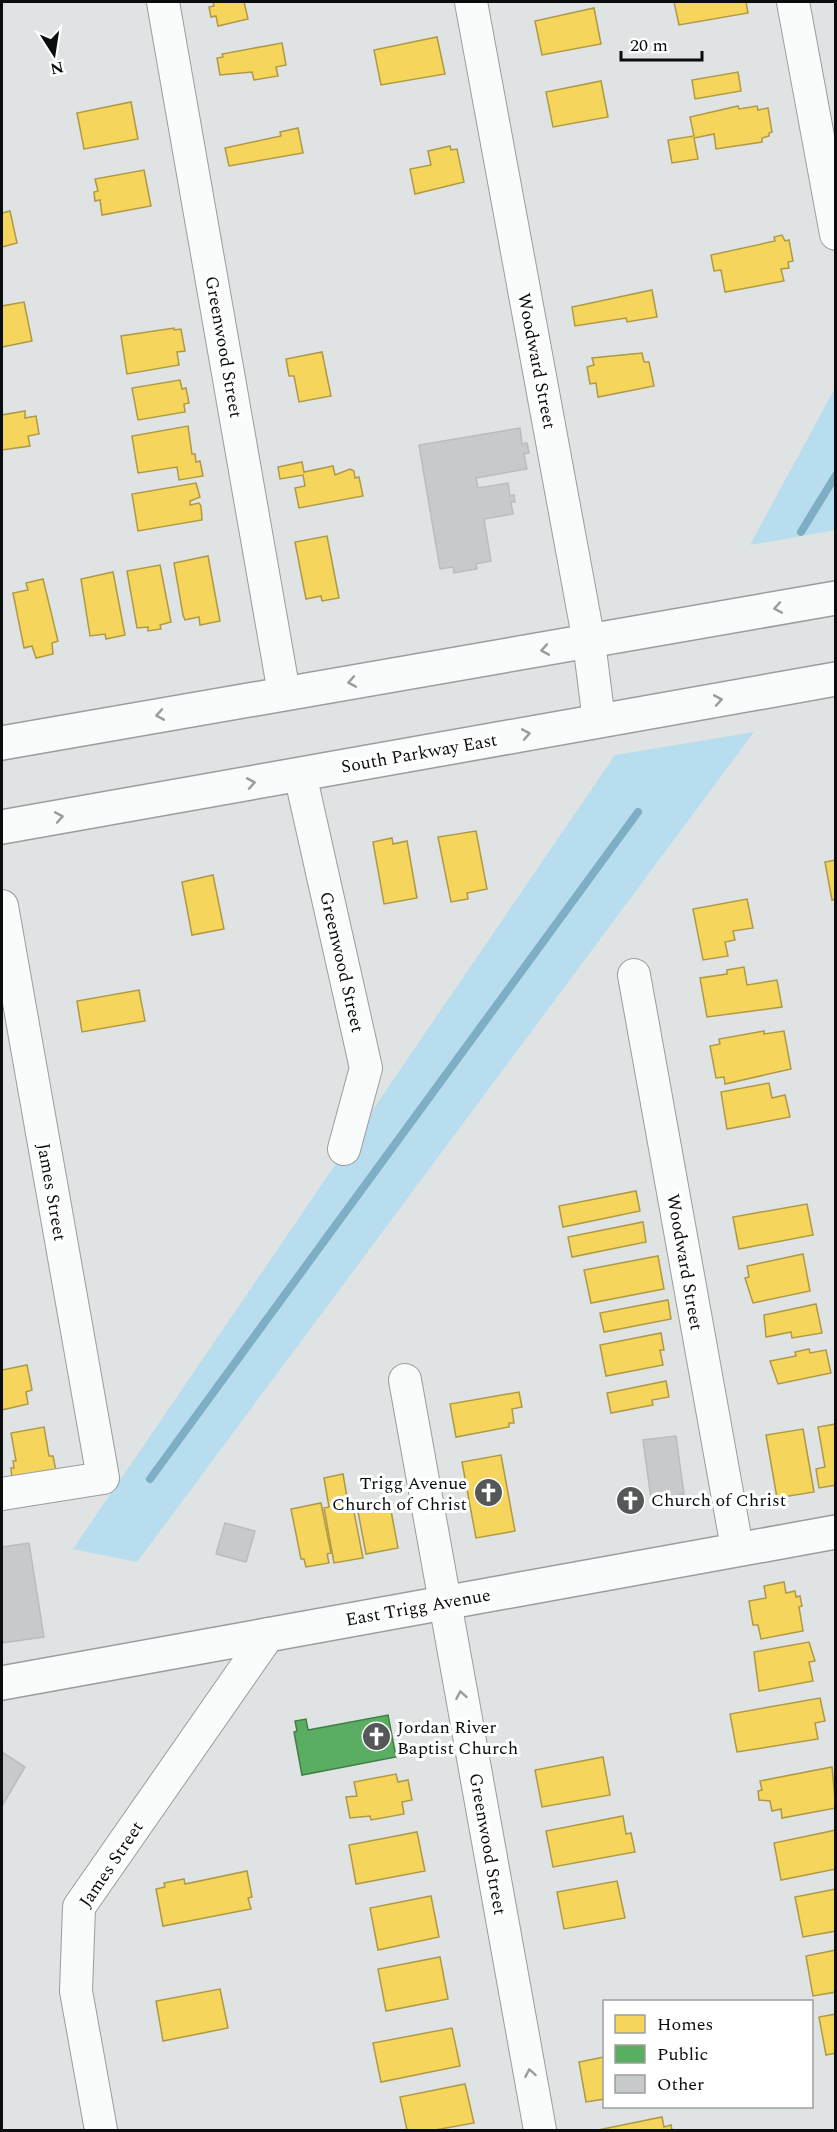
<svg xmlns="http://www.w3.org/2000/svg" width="837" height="2132" font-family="Spectral,serif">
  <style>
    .green { fill: #b7ddee }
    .homes { fill: #f6d55c; stroke: #af9945; stroke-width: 1.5 }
    .public { fill: #5aae61; stroke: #427e48; stroke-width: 1.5 }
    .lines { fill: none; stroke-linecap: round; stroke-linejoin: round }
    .stream { stroke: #7daec3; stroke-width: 8 }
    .building { fill: #c7cacb; stroke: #babcbe; stroke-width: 1.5 }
    .street-casing { stroke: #9a9d9e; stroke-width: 34 }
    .secondary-casing { stroke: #9a9d9e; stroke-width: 36 }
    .primary-casing { stroke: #9a9d9e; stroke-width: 36 }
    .street { stroke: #fafbfb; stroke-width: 32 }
    .secondary { stroke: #fafbfb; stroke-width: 33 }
    .primary { stroke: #fafbfb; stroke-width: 33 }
    .oneway { stroke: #9a9c9c }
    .labels { text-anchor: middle; stroke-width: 6; stroke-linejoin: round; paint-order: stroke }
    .street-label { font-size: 18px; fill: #0a0d0e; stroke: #fff }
    .poi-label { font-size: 18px; fill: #0a0d0e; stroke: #fff; text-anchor: start }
  </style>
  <rect width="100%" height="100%" fill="#dfe3e4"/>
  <g class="green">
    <polygon points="835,388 835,530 750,545"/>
    <polygon points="754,732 137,1562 73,1549 615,755"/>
  </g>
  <g class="homes">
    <polygon points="213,2 244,2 248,19 218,26 216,16 211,17 209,7 214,6"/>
    <polygon points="674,2 746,2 748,13 679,25"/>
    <polygon points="594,8 601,44 542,55 535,21"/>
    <polygon points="437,37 445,74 381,85 374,50"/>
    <polygon points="282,43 286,65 276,67 278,76 254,80 252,72 220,75 217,58 223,57 222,54"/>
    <polygon points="738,72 741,91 695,99 692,80"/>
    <polygon points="601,81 608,117 553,127 546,92"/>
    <polygon points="131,102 138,139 84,149 77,113"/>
    <polygon points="738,106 739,109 757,106 758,110 768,108 772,132 769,133 769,136 762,138 762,142 716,149 714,134 694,138 698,159 672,163 668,140 694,136 690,117"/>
    <polygon points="298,128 303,153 229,166 225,148 281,136 280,132"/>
    <polygon points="450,146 451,150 457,149 464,182 415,194 410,169 431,165 428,151"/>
    <polygon points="144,170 151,206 102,215 100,200 95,201 94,192 98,191 95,179"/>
    <polygon points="10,211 17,243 2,247 2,213"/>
    <polygon points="782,235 785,241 789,240 793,261 788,262 789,268 781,269 784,281 725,292 721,270 714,271 711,255 775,241 774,237"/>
    <polygon points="652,290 657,317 627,322 626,318 575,326 572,307"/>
    <polygon points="24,302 32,341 2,347 2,306"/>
    <polygon points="174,328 174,330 181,329 185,351 177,352 179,365 127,374 121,336"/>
    <polygon points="322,352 331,396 299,402 294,376 289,376 286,359"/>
    <polygon points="642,353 644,362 649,362 654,386 598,397 596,383 590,384 587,367 594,365 592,358"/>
    <polygon points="180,380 182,389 186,388 189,403 184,404 185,412 138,420 132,388"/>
    <polygon points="25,411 25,418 36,416 39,434 28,436 30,446 2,450 2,415"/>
    <polygon points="188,426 192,454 195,454 196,462 200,461 203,476 179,480 177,467 138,473 132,436"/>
    <polygon points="302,462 304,472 333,466 335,475 350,469 354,471 355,478 359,477 363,496 299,508 295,488 305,486 303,475 280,479 278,467"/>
    <polygon points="196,483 200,497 190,501 190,505 199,503 201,506 202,520 138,531 132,494"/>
    <polygon points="327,536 339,598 322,601 321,596 306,599 295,542"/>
    <polygon points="208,556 220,621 200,625 199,617 185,620 183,615 174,563"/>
    <polygon points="160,565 171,622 160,625 161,629 148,631 148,627 137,628 127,571"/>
    <polygon points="113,572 125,635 106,639 105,634 90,636 81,579"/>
    <polygon points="43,579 58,641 52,643 53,654 36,658 32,646 24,648 13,593 28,590 26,583"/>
    <polygon points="476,831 487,889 467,893 468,899 451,902 438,837"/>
    <polygon points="392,838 393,844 407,841 417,898 384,904 373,842"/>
    <polygon points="836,860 836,899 832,900 825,862"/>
    <polygon points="213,875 224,929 192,935 182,882"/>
    <polygon points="747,899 753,928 733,931 735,940 725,942 728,956 703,960 693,909"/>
    <polygon points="744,967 747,985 777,980 782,1007 707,1017 700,978 727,974 727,970"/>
    <polygon points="139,990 145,1021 82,1032 77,1001"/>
    <polygon points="764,1031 764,1034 784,1031 791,1069 725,1084 724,1077 716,1078 710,1046 720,1044 719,1039"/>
    <polygon points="769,1083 772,1098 785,1095 790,1117 727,1129 721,1092"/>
    <polygon points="636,1191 640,1211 563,1227 559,1206"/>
    <polygon points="807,1204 813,1235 739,1249 733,1217"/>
    <polygon points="643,1222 646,1242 572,1257 568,1237"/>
    <polygon points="803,1254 810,1291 753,1303 745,1278 749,1277 747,1266"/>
    <polygon points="658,1256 664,1289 591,1303 584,1270"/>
    <polygon points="668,1300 671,1319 604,1332 600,1313"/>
    <polygon points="816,1304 822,1333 792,1338 791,1332 766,1337 764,1315"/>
    <polygon points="661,1333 664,1350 660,1350 663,1365 606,1376 600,1345"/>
    <polygon points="809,1349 810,1353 826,1350 831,1373 778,1384 770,1361 796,1356 795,1352"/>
    <polygon points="27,1365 32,1390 26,1392 28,1404 2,1410 2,1370"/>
    <polygon points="666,1381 669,1397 652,1400 653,1405 611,1413 607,1393"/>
    <polygon points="519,1392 522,1407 512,1409 514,1423 509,1423 509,1427 456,1437 450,1404"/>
    <polygon points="836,1424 836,1485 819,1488 816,1469 825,1467 818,1427"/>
    <polygon points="44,1427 49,1456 53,1456 56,1471 12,1478 11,1468 14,1468 13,1461 16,1461 11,1433"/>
    <polygon points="803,1429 814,1492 777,1498 766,1435"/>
    <polygon points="501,1455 515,1531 476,1538 462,1462"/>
    <polygon points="343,1474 348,1503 352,1502 363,1558 334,1563 324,1508 329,1507 324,1478"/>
    <polygon points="389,1500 398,1548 366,1554 357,1506"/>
    <polygon points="321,1503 331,1553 327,1554 329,1563 306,1567 304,1559 301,1559 291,1509"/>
    <polygon points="784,1582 786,1593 795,1591 796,1597 800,1596 802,1606 799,1607 803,1631 761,1639 758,1625 753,1625 749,1601 766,1598 764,1586"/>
    <polygon points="809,1642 815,1661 809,1662 813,1681 759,1691 754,1652"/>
    <polygon points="820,1698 825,1721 815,1723 818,1739 737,1752 730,1714"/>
    <polygon points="603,1757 610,1795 542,1807 535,1770"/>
    <polygon points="832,1767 836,1808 782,1818 781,1809 772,1811 770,1801 759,1800 758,1791 762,1790 760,1781"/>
    <polygon points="396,1774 398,1782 408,1780 412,1800 402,1802 404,1814 371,1820 370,1816 350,1818 346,1797 357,1796 354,1782"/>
    <polygon points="623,1816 626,1834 631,1833 635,1852 553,1867 546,1831"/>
    <polygon points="836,1830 836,1869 781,1880 774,1843"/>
    <polygon points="417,1832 425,1871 356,1884 349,1845"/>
    <polygon points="247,1871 252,1897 248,1898 251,1909 163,1926 156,1889 165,1887 164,1883 184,1879 185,1884"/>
    <polygon points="617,1881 625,1918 564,1929 557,1892"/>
    <polygon points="836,1889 836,1931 803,1937 795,1897"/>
    <polygon points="431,1896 439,1937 378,1950 370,1908"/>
    <polygon points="836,1950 836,1992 813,1996 806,1956"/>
    <polygon points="440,1957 448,1999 386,2011 378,1969"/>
    <polygon points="220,1989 228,2028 163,2041 156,2001"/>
    <polygon points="836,2014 836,2053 826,2055 819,2017"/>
    <polygon points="452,2028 460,2066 381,2082 373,2043"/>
    <polygon points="604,2057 604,2099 586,2102 579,2062"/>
    <polygon points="465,2084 474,2123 435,2130 407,2130 400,2097"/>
    <polygon points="662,2117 664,2127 671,2125 672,2130 598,2130"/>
  </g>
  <polygon class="public" points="388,1715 396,1757 302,1775 294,1732 297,1731 295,1721 306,1719 308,1730"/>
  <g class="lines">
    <g class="stream">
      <polyline points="801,532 836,475"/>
      <polyline points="150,1479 638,812"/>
    </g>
  </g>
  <g class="building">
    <polygon points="520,428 522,444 527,443 529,453 524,454 527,469 476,478 478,488 508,483 510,496 514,495 515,502 511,502 513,514 484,519 491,561 476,564 477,569 454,573 453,567 440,569 419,445"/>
    <polygon points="676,1436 684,1494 651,1499 643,1440"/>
    <polygon points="225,1523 255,1531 246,1562 216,1554"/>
    <polygon points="29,1543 44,1637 2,1643 2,1547"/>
    <polygon points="2,1752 25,1767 2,1806"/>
  </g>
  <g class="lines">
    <defs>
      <g id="street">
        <polyline points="163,2 284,693"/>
        <polyline points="471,2 589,642 599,721"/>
        <polyline points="793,2 836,234"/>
        <polyline points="300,774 366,1068 344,1149"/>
        <polyline points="2,906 103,1478 2,1494"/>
        <polyline points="634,975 737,1548"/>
        <polyline points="405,1380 540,2130"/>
        <polyline points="101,2130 76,1991 79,1907 269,1634"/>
      </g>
      <polyline id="secondary" points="2,1683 836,1532"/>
      <g id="primary">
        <polyline points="2,743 836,598"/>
        <polyline points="2,827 836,679"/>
      </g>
    </defs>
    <use href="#street" class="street-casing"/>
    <use href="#secondary" class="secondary-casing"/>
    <use href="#primary" class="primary-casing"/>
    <use href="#street" class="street"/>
    <use href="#secondary" class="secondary"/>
    <use href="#primary" class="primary"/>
  </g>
  <defs><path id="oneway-chevron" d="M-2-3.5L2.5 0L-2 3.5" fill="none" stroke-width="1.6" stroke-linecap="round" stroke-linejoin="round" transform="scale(1.5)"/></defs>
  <g class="oneway">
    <use href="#oneway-chevron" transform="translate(778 608) rotate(170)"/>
    <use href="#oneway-chevron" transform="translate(545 650) rotate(170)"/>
    <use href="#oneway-chevron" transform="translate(352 682) rotate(170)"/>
    <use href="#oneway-chevron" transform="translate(718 700) rotate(-10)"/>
    <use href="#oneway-chevron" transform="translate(160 715) rotate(170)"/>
    <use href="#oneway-chevron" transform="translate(526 734) rotate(-10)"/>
    <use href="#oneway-chevron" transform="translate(251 783) rotate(-10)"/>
    <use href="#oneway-chevron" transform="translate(59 817) rotate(-10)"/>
    <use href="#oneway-chevron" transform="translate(461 1695) rotate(-100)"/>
    <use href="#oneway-chevron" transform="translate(530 2073) rotate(-100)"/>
  </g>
  <defs>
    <symbol id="church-disc" viewBox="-11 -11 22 22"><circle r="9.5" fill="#555859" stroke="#fff"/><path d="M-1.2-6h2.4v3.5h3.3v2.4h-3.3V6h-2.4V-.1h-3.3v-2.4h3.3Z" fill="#fff"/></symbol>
  </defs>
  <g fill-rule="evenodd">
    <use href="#church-disc" x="472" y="1476" width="33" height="33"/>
    <use href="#church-disc" x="614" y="1484" width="33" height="33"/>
    <use href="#church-disc" x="360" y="1720" width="33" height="33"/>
  </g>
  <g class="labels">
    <g class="street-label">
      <text transform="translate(224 347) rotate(80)" y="6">Greenwood Street</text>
      <text transform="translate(537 361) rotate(79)" y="6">Woodward Street</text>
      <text transform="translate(419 753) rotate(-10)" y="6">South Parkway East</text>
      <text transform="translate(342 962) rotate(77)" y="6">Greenwood Street</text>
      <text transform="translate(52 1192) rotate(80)" y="6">James Street</text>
      <text transform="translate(685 1262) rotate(80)" y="6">Woodward Street</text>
      <text transform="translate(418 1607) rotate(-10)" y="6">East Trigg Avenue</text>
      <text transform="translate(488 1844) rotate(80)" y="6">Greenwood Street</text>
      <text transform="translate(111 1864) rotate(-56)" y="6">James Street</text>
    </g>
    <g class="poi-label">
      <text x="467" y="1489" text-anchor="end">Trigg Avenue<tspan x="467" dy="21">Church of Christ</tspan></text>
      <text x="651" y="1506">Church of Christ</text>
      <text x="397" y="1733">Jordan River<tspan x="397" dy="21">Baptist Church</tspan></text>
    </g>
  </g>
  <rect width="837" height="2132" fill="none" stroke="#0a0d0e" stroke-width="6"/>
  <rect x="603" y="2000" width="210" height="108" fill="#ffffff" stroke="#9d9e9f" stroke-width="1.5"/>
  <rect x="615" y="2015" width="30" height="18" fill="#f6d55c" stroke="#9d9e9f" stroke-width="1.5"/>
  <text x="657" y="2030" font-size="18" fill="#0a0d0e">Homes</text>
  <rect x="615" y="2045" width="30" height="18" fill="#5aae61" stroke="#9d9e9f" stroke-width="1.5"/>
  <text x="657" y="2060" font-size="18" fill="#0a0d0e">Public</text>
  <rect x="615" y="2075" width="30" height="18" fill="#c7cacb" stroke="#9d9e9f" stroke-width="1.5"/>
  <text x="657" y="2090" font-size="18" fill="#0a0d0e">Other</text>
  <g transform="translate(54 54) rotate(168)" stroke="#ffffff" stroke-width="4.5" paint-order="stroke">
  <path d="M0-4.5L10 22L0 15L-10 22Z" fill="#0a0d0e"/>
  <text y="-9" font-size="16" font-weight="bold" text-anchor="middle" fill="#0a0d0e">N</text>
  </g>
  <path d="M621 51v9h81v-9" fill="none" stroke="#0a0d0e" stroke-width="3"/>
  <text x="630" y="51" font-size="18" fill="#0a0d0e" stroke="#ffffff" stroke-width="4.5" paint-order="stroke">20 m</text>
</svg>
